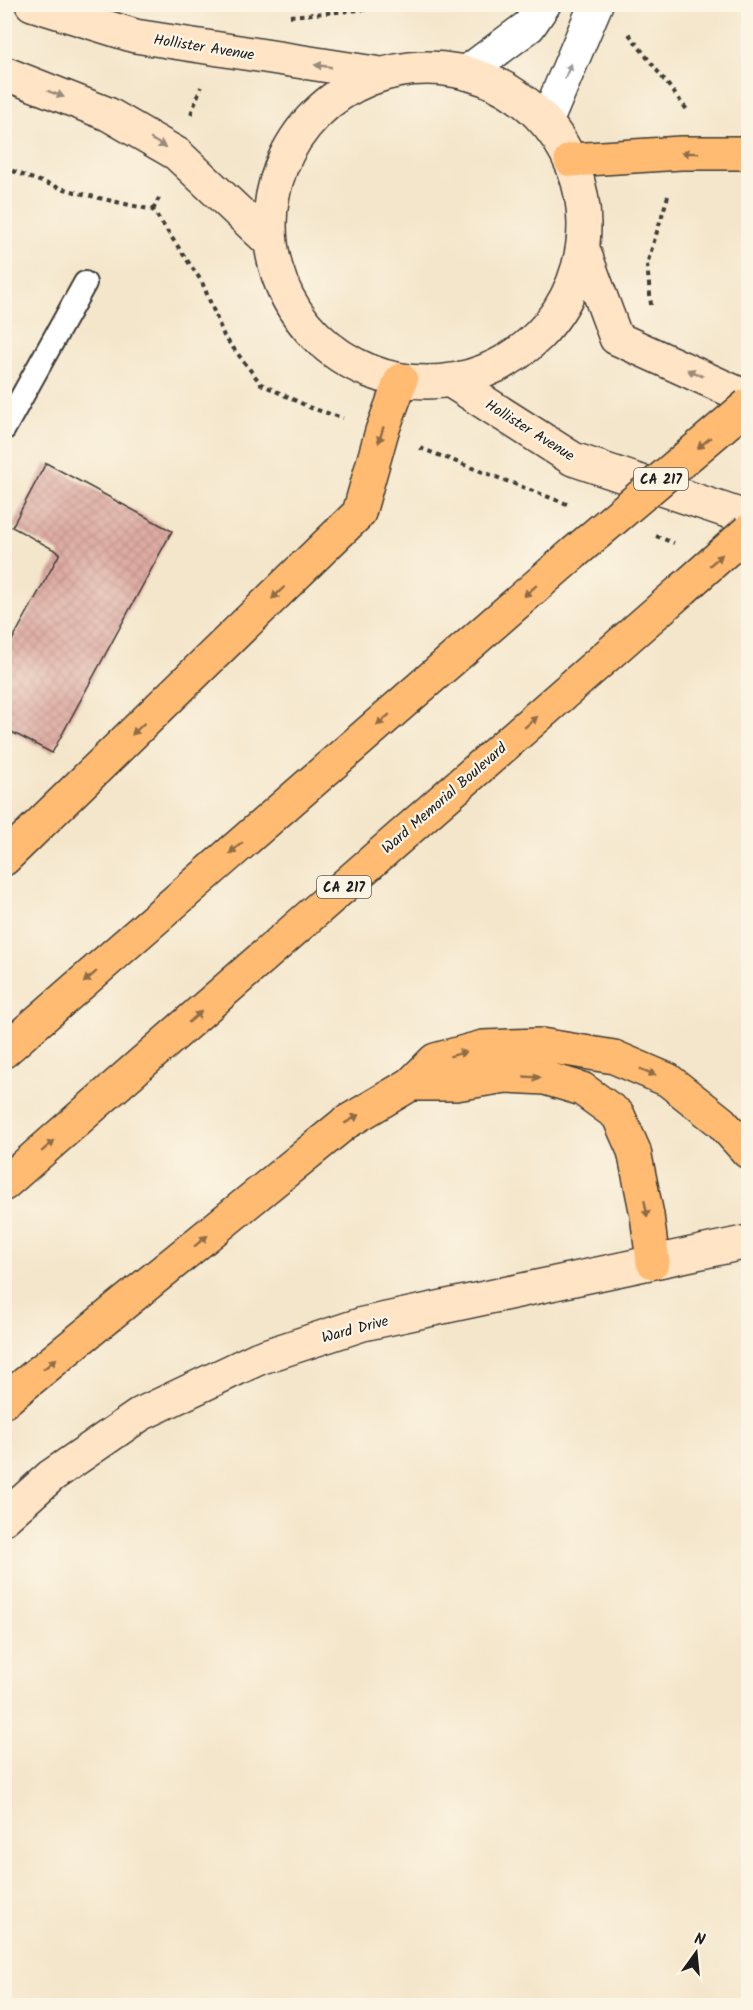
<svg xmlns="http://www.w3.org/2000/svg" width="753" height="2010" font-family="Kalam,sans-serif">
  <style>
    .building { fill: url(#building-cross-hatch) }
    .lines { fill: none; stroke-linecap: round; stroke-linejoin: round }
    .lane-casing { stroke: #3c3a36; stroke-width: 26 }
    .street-casing { stroke: #3c3a36; stroke-width: 36 }
    .secondary-casing { stroke: #3c3a36; stroke-width: 36 }
    .highway-casing { stroke: #3c3a36; stroke-width: 36 }
    .path { stroke: #3c3a36; stroke-width: 4; stroke-dasharray: 4.5 4.5; stroke-linecap: butt }
    .lane { stroke: #fff; stroke-width: 22 }
    .street { stroke: #fff; stroke-width: 33 }
    .secondary { stroke: #ffe4c6; stroke-width: 33 }
    .highway { stroke: #ffbb71; stroke-width: 33 }
    .highway-bridge-casing { stroke: #3c3a36; stroke-width: 36; stroke-linecap: butt }
    .highway-bridge { stroke: #ffbb71; stroke-width: 33 }
    .oneway { fill: #998a7a }
    .oneway2 { fill: #999 }
    .oneway3 { fill: #8e6c46 }
    .labels { text-anchor: middle; stroke-width: 4.5; stroke-linejoin: round; paint-order: stroke }
    .shield { fill: #fcf5e5; stroke: #5f5d58; stroke-width: 1.5 }
    .shield-label { font-size: 14px; font-weight: bold; fill: #1c1c1c }
    .street-label { font-size: 15px; fill: #1c1c1c; stroke: #fcf5e5 }
  </style>
  <defs>
    <pattern id="building-cross-hatch" width="8" height="8" patternUnits="userSpaceOnUse" patternTransform="scale(1.5)"><rect width="8" height="8" fill="#deaca3"/><path d="M0 0l8 8M0 8l8-8" fill="none" stroke="#be938c"/></pattern>
  </defs>
  <rect width="100%" height="100%" fill="#fcf5e5"/>
  <filter id="ink" filterUnits="userSpaceOnUse"><feTurbulence type="fractalNoise" baseFrequency=".0167" numOctaves="2"/><feDisplacementMap in="SourceGraphic" scale="12" xChannelSelector="R" yChannelSelector="G"/><feConvolveMatrix kernelMatrix="1 2 1 2 8 2 1 2 1" color-interpolation-filters="sRGB"/></filter>
  <filter id="wash" filterUnits="userSpaceOnUse"><feTurbulence type="fractalNoise" baseFrequency=".008" numOctaves="4" result="noise"/><feDisplacementMap in="SourceGraphic" scale="24" xChannelSelector="R" yChannelSelector="G"/><feGaussianBlur stdDeviation="1.35" result="paint"/><feColorMatrix in="noise" values="0 0 0 0 0 0 0 0 0 0 0 0 0 0 0 0 0 1.4 0 .05"/><feComposite in="paint" operator="in"/></filter>
  <g filter="url(#wash)">
    <rect width="100%" height="100%" fill="#f4e6cb"/>
    <g id="blocks">
      <polygon class="building" points="46,463 172,531 52,753 4,728 4,655 60,553 12,527"/>
    </g>
  </g>
  <g filter="url(#ink)">
    <use href="#blocks" fill-opacity="0" stroke="#3c3a36" stroke-width="1.5"/>
    <g class="lines">
      <defs>
        <polyline id="lane" points="4,429 85,283"/>
        <g id="street">
          <polyline points="466,73 529,26 544,4"/>
          <polyline points="546,122 596,4"/>
        </g>
        <g id="secondary">
          <polyline points="32,4 135,36 381,74"/>
          <circle cx="427" cy="225" r="157"/>
          <polyline points="4,73 108,114 177,154 269,241"/>
          <polyline points="583,249 616,338 748,398"/>
          <polyline points="451,381 573,459 748,518"/>
          <polyline points="4,1518 51,1476 141,1414 259,1358 363,1324 748,1242"/>
        </g>
        <g id="highway">
          <polyline points="571,160 681,153 748,153"/>
          <polyline points="4,859 359,513 382,431 401,380"/>
          <polyline points="4,1051 574,553"/>
          <polyline points="411,1084 456,1084 506,1076 545,1078 582,1089 618,1115 634,1151 647,1215 653,1262"/>
          <polyline points="4,1184 683,589"/>
          <polyline points="4,1401 345,1123 411,1084 435,1060 483,1047 541,1045 614,1057 668,1080 721,1122 748,1152"/>
        </g>
      </defs>
      <use href="#lane" class="lane-casing"/>
      <use href="#street" class="street-casing"/>
      <use href="#secondary" class="secondary-casing"/>
      <use href="#highway" class="highway-casing"/>
      <g class="path">
        <polyline points="228,4 242,8"/>
        <polyline points="290,16 430,4"/>
        <polyline points="629,34 688,111"/>
        <polyline points="191,114 201,87"/>
        <path d="M4,167c48,22 99,32 149,43l49,72 22,54 37,48 50,24 32,10"/>
        <polyline points="153,210 161,194"/>
        <polyline points="651,305 647,264 668,196"/>
        <polyline points="420,448 567,504"/>
        <polyline points="656,536 674,543"/>
      </g>
      <use href="#lane" class="lane"/>
      <use href="#street" class="street"/>
      <use href="#secondary" class="secondary"/>
      <use href="#highway" class="highway"/>
      <defs>
        <g id="highway-bridge">
          <polyline points="574,553 748,405"/>
          <polyline points="683,589 748,531"/>
        </g>
      </defs>
      <use href="#highway-bridge" class="highway-bridge-casing"/>
      <use href="#highway-bridge" class="highway-bridge"/>
    </g>
    <defs><path id="oneway-solid" d="M-6-.8H1V-3.2L6.5 0L1 3.2V.8H-6Z" transform="scale(1.5)"/></defs>
    <g class="oneway">
      <use href="#oneway-solid" transform="translate(323 66) rotate(-172)"/>
      <use href="#oneway-solid" transform="translate(56 94) rotate(21)"/>
      <use href="#oneway-solid" transform="translate(158 143) rotate(30)"/>
      <use href="#oneway-solid" transform="translate(695 373) rotate(-156)"/>
    </g>
    <use class="oneway2" href="#oneway-solid" transform="translate(568 71) rotate(-67)"/>
    <g class="oneway3">
      <use href="#oneway-solid" transform="translate(690 153) rotate(-179)"/>
      <use href="#oneway-solid" transform="translate(381 435) rotate(107)"/>
      <use href="#oneway-solid" transform="translate(704 443) rotate(140)"/>
      <use href="#oneway-solid" transform="translate(716 560) rotate(-41)"/>
      <use href="#oneway-solid" transform="translate(530 591) rotate(139)"/>
      <use href="#oneway-solid" transform="translate(278 593) rotate(136)"/>
      <use href="#oneway-solid" transform="translate(383 720) rotate(139)"/>
      <use href="#oneway-solid" transform="translate(531 722) rotate(-41)"/>
      <use href="#oneway-solid" transform="translate(138 729) rotate(136)"/>
      <use href="#oneway-solid" transform="translate(236 848) rotate(139)"/>
      <use href="#oneway-solid" transform="translate(90 977) rotate(139)"/>
      <use href="#oneway-solid" transform="translate(195 1017) rotate(-41)"/>
      <use href="#oneway-solid" transform="translate(458 1054) rotate(-15)"/>
      <use href="#oneway-solid" transform="translate(648 1072) rotate(23)"/>
      <use href="#oneway-solid" transform="translate(532 1077) rotate(3)"/>
      <use href="#oneway-solid" transform="translate(352 1119) rotate(-31)"/>
      <use href="#oneway-solid" transform="translate(48 1146) rotate(-41)"/>
      <use href="#oneway-solid" transform="translate(646 1209) rotate(79)"/>
      <use href="#oneway-solid" transform="translate(201 1241) rotate(-39)"/>
      <use href="#oneway-solid" transform="translate(50 1364) rotate(-39)"/>
    </g>
  </g>
  <g class="labels">
    <g class="shield">
      <rect x="634" y="468" width="54" height="22" rx="4.5"/>
      <rect x="317" y="876" width="54" height="22" rx="4.5"/>
    </g>
    <g class="shield-label">
      <text x="661" y="484">CA 217</text>
      <text x="344" y="892">CA 217</text>
    </g>
    <g class="street-label">
      <text transform="translate(204 47) rotate(9)" y="5">Hollister Avenue</text>
      <text transform="translate(530 430) rotate(32)" y="5">Hollister Avenue</text>
      <text transform="translate(444 798) rotate(-41)" y="5">Ward Memorial Boulevard</text>
      <text transform="translate(355 1329) rotate(-15)" y="5">Ward Drive</text>
    </g>
  </g>
  <rect width="753" height="2010" fill="none" stroke="#fcf5e5" stroke-width="24"/>
  <g transform="translate(696 1953) rotate(15)" stroke="#fcf5e5" stroke-width="4.5" paint-order="stroke">
  <path d="M0-4.5L10 22L0 15L-10 22Z" fill="#1c1c1c"/>
  <text y="-9" font-size="16" font-weight="bold" text-anchor="middle" fill="#1c1c1c">N</text>
  </g>
</svg>
